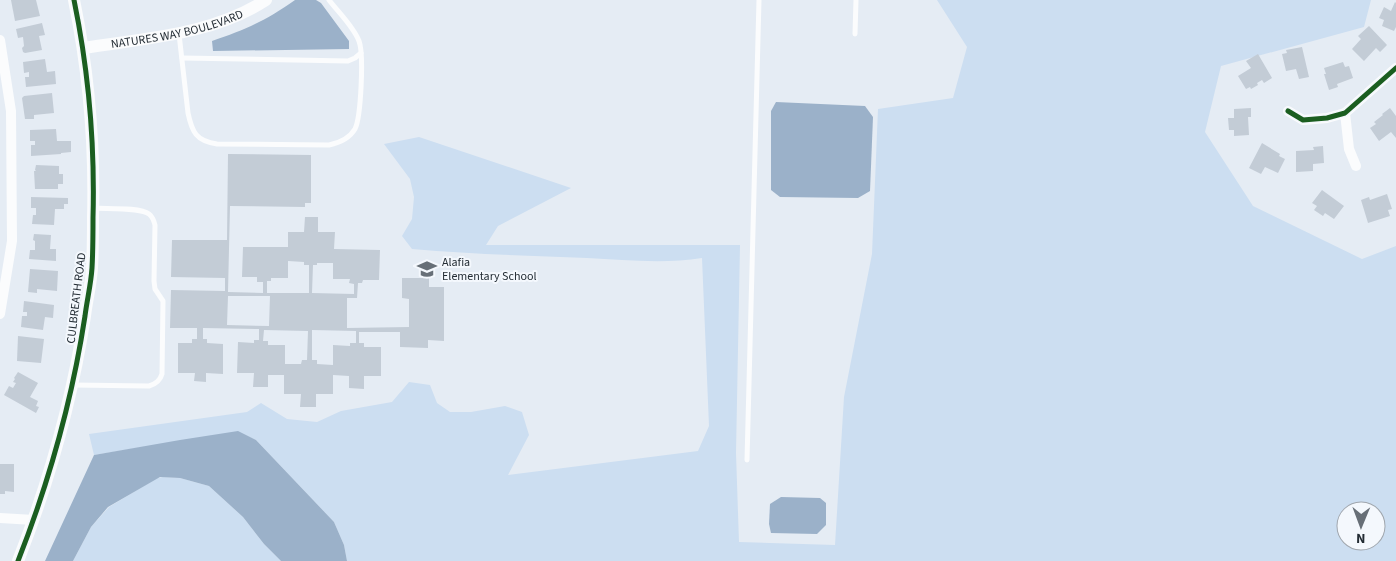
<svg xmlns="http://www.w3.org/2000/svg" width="1396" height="561" font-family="'Source Sans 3',sans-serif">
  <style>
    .green { fill: #ccdef1; fill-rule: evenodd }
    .water { fill: #9bb1c9 }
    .building { fill: #c3ccd6; fill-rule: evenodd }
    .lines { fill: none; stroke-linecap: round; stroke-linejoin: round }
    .service { stroke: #fbfcfd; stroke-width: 5 }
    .minor { stroke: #fbfcfd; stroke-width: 10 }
    .tertiary { stroke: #fbfcfd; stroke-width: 12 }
    .cycleway-casing { stroke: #f4f8fd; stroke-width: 8 }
    .cycleway { stroke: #1b5e20; stroke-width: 5 }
    .labels { text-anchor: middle; stroke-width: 4; stroke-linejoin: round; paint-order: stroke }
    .street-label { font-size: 12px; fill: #232c34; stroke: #f4f8fd }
    .poi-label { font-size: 12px; fill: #232c34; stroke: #f4f8fd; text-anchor: start }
  </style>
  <rect width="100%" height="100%" fill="#e5ecf4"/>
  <g class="green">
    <path d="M937,0h434l-7,27 -143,39 -16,66 48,74 109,53 34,-13v315h-1049l-3,-16 -10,-23 -78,-82 -18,-8 -144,23 -5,-21 158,-22 14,-9 26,16 30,3 24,-11 51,-9 17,-20 21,3 7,18 13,9h21l34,-6 17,6 7,23 -21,40 190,-24 11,-25 -7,-168c-37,6 -77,2 -115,0 -58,-2 -117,-4 -175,-9l-10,-13 10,-17 2,-22 -4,-18 -26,-35 35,-7 152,51 -73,38 -12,19h254l-4,208 3,89 96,3 9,-148 28,-143 6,-145 75,-11 14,-51zM1346,511h30v30h-30z"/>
    <polygon points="163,477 180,478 209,486 243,517 264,544 281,561 73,561 91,527 109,507 157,478"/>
  </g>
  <g class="water">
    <path d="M295,0h21l5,3 28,38v8l-136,2 -1,-10c33,-11 55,-21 83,-41z"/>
    <polygon points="776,102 865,106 873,117 870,191 858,198 780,197 771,190 771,111"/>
    <polygon points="238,431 256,440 334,522 344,545 347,561 281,561 264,544 243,517 209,486 180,478 160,477 108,507 91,527 73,561 45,561 94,455 180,440"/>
    <polygon points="781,497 820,498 826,503 826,525 817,534 771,533 769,524 770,504"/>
  </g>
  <g class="building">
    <polygon points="11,0 36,0 40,16 15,21"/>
    <polygon points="1395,2 1396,3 1396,27 1394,31 1382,26 1384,20 1379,18 1384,7 1391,11"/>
    <polygon points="42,23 45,35 39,36 42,50 25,53 23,52 22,48 24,46 23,37 18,38 16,29"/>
    <polygon points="1369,26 1387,45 1380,52 1376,48 1364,61 1352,49 1361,39 1358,36"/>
    <polygon points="1302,47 1309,77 1299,79 1296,69 1286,71 1282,54 1287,53 1286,50"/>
    <polygon points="1258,54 1272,78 1264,83 1262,80 1257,83 1258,85 1251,89 1250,87 1246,89 1238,76 1251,68 1246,61"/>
    <polygon points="45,59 47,72 55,71 56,84 26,87 25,77 29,77 29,72 24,73 23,62"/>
    <polygon points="1343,62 1345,67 1349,66 1353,78 1337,84 1338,87 1329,90 1324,74 1326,74 1324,68"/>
    <polygon points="52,93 54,113 34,115 34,119 25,119 22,98 24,96"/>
    <polygon points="1251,108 1251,117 1248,117 1249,135 1234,136 1234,130 1229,130 1228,118 1234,118 1234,109"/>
    <polygon points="1390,108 1396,116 1396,138 1391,132 1379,141 1370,128 1376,124 1374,122 1383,115 1382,114"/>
    <polygon points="56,129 57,141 71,141 71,152 61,153 61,154 31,156 31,145 35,145 35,141 30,141 30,130"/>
    <polygon points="1262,143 1280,154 1279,156 1285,159 1278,173 1265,167 1261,174 1249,168"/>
    <polygon points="1323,146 1324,163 1313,164 1313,171 1296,172 1296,151 1314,150 1313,147"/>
    <path d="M228,154l83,1v48h-6v4l-75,-1 -2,86 35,1v-11h-6v-5h-15l1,-30h45v-15h16l1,-15h13v15h17l-1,17 46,1 -1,30h-16l-1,3h-4l-1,15h-10v30l62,-1v-28l-7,-1v-20h27v9h15v54l-16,-1v8l-28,-1v-15h-41v11h5v4h17v29h-17v13l-15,-1v-12l-16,-1v19h-17v13h-16l1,-13h-17v-19h-16v12h-15l1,-14h-17l1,-31 16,1v-3h5v-11l-56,-1v11h4v4l16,1v30l-17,-1v9l-12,-1 1,-8h-17v-30h14v-4h5v-11h-27l1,-38 54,1v-13l-54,-1 1,-37h55zM288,261l16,1v3h5v28h-42v-12h4v-3h17zM317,263h16v16h17l-1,4 5,1v10l-42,-1 1,-28h4zM228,296h42l-1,30 -42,-1zM264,330l44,1 -1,29h-5l-1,4h-16v-19h-17v-4h-5zM312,330l44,1v12h-6v3l-17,-1v20l-16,-1v-4h-5z"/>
    <polygon points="36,165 59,166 59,174 63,174 63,184 58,184 58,189 35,189 34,171 36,171 35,170"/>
    <polygon points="1322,190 1344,206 1334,219 1325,213 1323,216 1314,210 1317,206 1312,203"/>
    <polygon points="1387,194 1392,209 1388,210 1390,216 1368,223 1361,200 1369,197 1370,200"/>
    <polygon points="31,197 68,198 68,204 64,204 64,209 55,209 54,225 32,224 33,215 36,215 36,208 31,208"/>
    <polygon points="34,234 51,235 50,249 56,249 56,261 29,259 30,250 35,250 35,241 33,240"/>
    <polygon points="30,269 58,271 57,291 37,289 37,293 28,292"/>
    <polygon points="24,301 54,305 53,318 45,317 43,330 21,327 22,316 27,316 27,312 23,312"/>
    <polygon points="18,336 44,339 41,363 17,361"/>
    <polygon points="18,372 38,383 30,397 38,401 36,406 39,407 36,413 4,395 9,386 13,388 16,383 13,382 15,379 14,378"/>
    <polygon points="0,464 14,464 14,492 5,491 5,494 0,494"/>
  </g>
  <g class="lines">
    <g class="service">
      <path d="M179,34l9,79c4,19 8,28 29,31l112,1c10,-2 20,-6 26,-16 6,-12 9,-75 4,-88 -6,-15 -20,-28 -30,-41"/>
      <polyline points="855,34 856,0"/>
      <polyline points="182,58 348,61 355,58 361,53"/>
      <path d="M72,385l77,1c7,-2 11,-5 13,-12l1,-73 -8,-12 -1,-8 1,-56c-1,-4 -2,-8 -6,-11 -9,-7 -43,-5 -55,-6"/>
      <polyline points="747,460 759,0"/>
    </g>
    <g class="minor">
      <polyline points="0,40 11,111 12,241 0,314"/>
      <polyline points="1288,111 1303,120 1327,118 1345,113 1396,68"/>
      <polyline points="1345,113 1349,149 1356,166"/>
      <polyline points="0,518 34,520"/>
    </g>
    <g class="tertiary">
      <path id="s1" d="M84,48c62,-10 128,-13 182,-48"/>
      <path d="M18,561c31,-79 54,-160 67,-245 2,-16 6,-32 7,-48 1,-17 1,-33 1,-50 2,-74 -4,-145 -19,-218"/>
    </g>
    <defs>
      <g id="cycleway">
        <polyline points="1288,111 1303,120 1327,118 1345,113 1396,68"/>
        <path d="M18,561c31,-79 54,-160 67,-245 2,-16 6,-32 7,-48 1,-17 1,-33 1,-50 2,-74 -4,-145 -19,-218"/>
      </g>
    </defs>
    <use href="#cycleway" class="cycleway-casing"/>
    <use href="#cycleway" class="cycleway"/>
  </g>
  <defs>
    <symbol id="school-bare" viewBox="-9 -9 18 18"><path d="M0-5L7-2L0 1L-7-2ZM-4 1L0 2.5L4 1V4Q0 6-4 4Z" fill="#676f77" stroke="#f4f8fd" stroke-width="2.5" paint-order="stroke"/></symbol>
  </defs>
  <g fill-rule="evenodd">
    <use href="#school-bare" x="413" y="255" width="28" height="28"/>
  </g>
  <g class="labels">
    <g class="street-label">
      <text dy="4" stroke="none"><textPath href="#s1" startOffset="95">NATURES WAY BOULEVARD</textPath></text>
      <text transform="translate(76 298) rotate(-83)" y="4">CULBREATH ROAD</text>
    </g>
    <g class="poi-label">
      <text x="442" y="266">Alafia<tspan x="442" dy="14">Elementary School</tspan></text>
    </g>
  </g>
  <g transform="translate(1361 526) rotate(181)"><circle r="24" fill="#f4f8fd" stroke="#a0a6ad"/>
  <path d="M0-4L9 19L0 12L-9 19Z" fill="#676f77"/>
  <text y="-8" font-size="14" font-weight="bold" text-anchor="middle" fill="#232c34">N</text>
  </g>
</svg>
